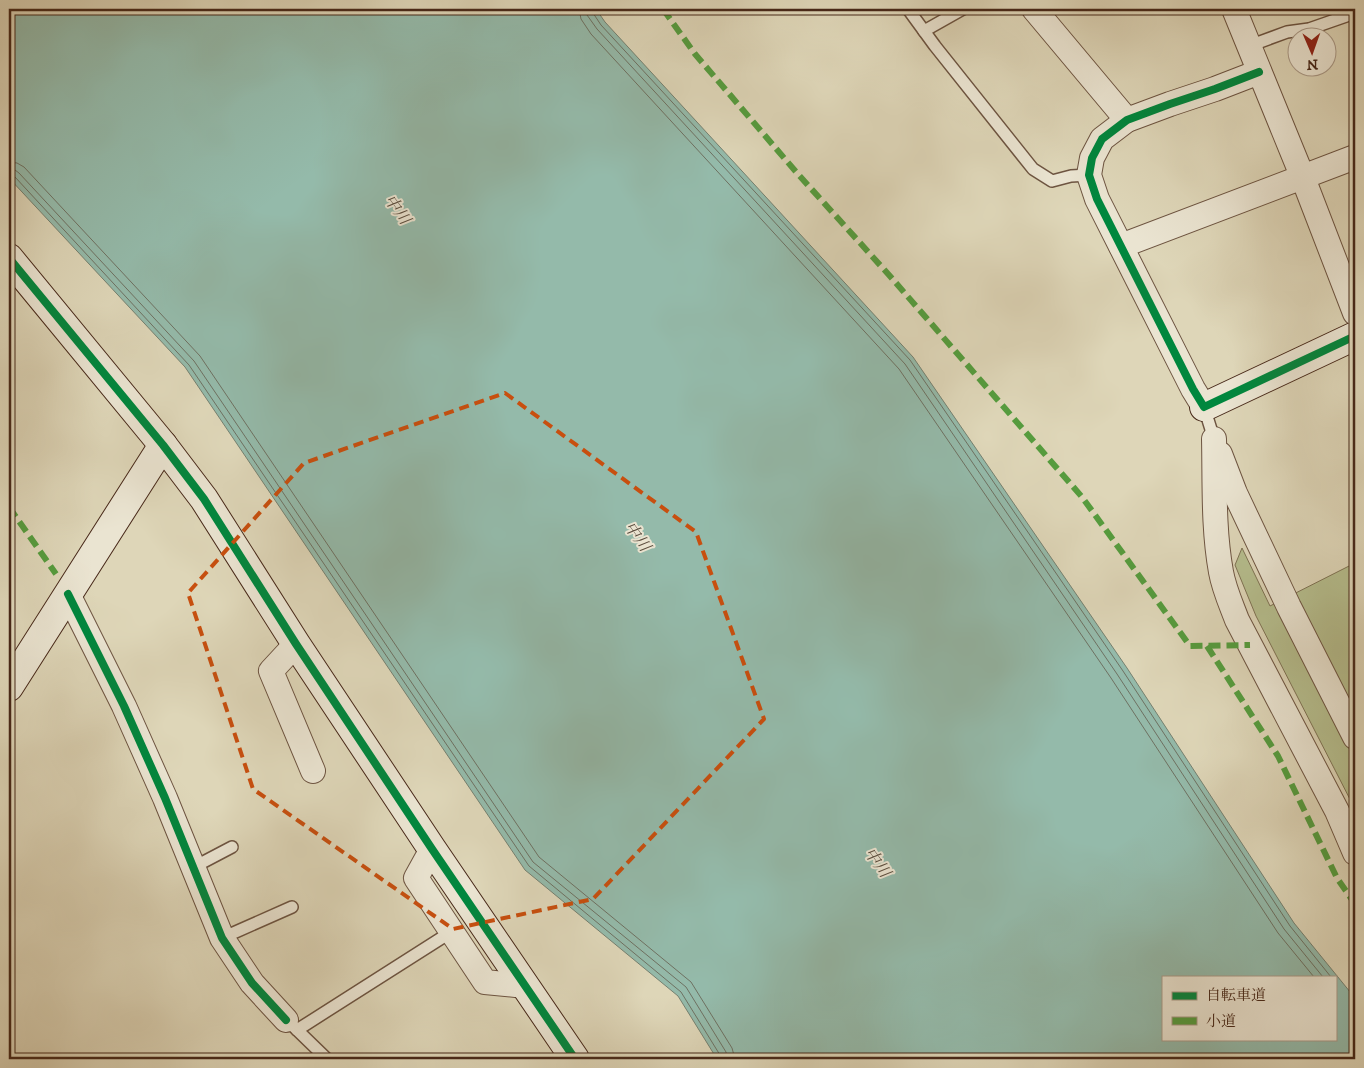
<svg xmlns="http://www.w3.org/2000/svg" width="1364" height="1068" font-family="'IM FELL DW Pica','Noto Serif JP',serif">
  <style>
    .green { fill: #b5bd8d; stroke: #7e7253 }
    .water { fill: #94baaa; stroke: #758070; fill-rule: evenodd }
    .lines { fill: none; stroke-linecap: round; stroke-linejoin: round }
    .shore { stroke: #6e7162; stroke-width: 1 }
    .lane-casing { stroke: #6d5441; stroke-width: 14 }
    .street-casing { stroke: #6d5441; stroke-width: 26 }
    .secondary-casing { stroke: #472819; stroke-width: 30 }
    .lane { stroke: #eae4d1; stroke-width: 11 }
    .street { stroke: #eae4d1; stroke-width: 24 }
    .secondary { stroke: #eae4d1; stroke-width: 28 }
    .quiet { stroke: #559c3e; stroke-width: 6; stroke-dasharray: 12 6; stroke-linecap: butt }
    .cycleway-casing { stroke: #eae4d1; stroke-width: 11 }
    .cycleway { stroke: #00873e; stroke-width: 8 }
    .marked { fill: none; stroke: #c84f0f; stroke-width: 4; stroke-dasharray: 10 6; stroke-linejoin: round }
    .labels { text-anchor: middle; stroke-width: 4; stroke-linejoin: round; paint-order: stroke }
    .water-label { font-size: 16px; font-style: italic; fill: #5a4c3d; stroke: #eae4d1 }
  </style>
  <rect width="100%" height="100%" fill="#ded6b8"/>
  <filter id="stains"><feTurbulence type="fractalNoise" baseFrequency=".004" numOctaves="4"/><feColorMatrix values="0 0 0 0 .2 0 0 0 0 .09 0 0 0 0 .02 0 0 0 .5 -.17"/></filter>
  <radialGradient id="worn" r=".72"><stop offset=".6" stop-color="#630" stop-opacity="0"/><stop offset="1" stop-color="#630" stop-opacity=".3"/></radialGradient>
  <polygon class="green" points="1242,548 1270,606 1355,563 1355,809 1256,616 1235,565"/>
  <path class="water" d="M9,9h587l9,13 308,335 214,311 167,255 61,75v61h-638l-39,-63 -153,-126 -340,-503 -176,-189zM1163,977h172v62h-172z"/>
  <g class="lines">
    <g class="shore">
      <polyline points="579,9 581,19 591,34 899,369 1111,678 1278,933 1314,977"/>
      <polyline points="586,9 587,15 597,29 905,364 1117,674 1284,929 1323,977"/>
      <polyline points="593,9 593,13 601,25 910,360 1123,671 1290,926 1331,977"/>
      <polyline points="9,162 17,163 24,167 200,356 539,857 691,982 732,1048 735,1059"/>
      <polyline points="9,169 15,170 19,173 194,361 533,862 686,987 726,1052 727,1059"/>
      <polyline points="9,176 15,177 189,365 529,866 681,992 720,1055 721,1059"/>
    </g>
    <defs>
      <g id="lane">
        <polyline points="908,9 935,46 1033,169 1052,181 1071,176 1089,175"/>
        <polyline points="924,31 963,9"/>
        <polyline points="1249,46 1287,32 1309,29 1355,13"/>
        <polyline points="1204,407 1214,439"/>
        <polyline points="192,868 232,847"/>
        <polyline points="222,938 292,907"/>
        <polyline points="293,1026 327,1059"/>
        <polyline points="297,1030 451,932"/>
      </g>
      <g id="street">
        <polyline points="1034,9 1127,120"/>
        <polyline points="1234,9 1303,178 1355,313"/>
        <polyline points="1121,246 1355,157"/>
        <polyline points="1204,407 1193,389 1097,199 1089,175 1092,158 1102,139 1127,120 1170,104 1215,89 1259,72"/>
        <path d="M1214,439c1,44 -1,89 7,133 3,17 10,32 16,48l100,191 18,42"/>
        <polyline points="1220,454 1235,493 1289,607 1355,737"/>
        <polyline points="68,594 124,706 165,798 222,938 252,983 286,1020"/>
        <polyline points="296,644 271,671 313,771"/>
        <polyline points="432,849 416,878 485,982 525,986"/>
      </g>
      <g id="secondary">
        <polyline points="9,258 163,445 204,499 296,644 432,849 575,1059"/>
        <polyline points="1204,407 1355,336"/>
        <polyline points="9,687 163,445"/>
      </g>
    </defs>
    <use href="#lane" class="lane-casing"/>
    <use href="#street" class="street-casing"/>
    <use href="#secondary" class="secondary-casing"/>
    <use href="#lane" class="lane"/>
    <use href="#street" class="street"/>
    <use href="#secondary" class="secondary"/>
    <g class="quiet">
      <polyline points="663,9 695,54 797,173 889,275 1082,497 1190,646 1250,645"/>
      <polyline points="9,507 56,574"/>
      <polyline points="1207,646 1278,756 1337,878 1355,904"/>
    </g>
    <defs>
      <g id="cycleway">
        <polyline points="1259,72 1215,89 1170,104 1127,120 1102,139 1092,158 1089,175 1097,199 1193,389 1204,407 1355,336"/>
        <polyline points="9,258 163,445 204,499 296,644 432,849 575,1059"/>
        <polyline points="68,594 124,706 165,798 222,938 252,983 286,1020"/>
      </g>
    </defs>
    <use href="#cycleway" class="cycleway-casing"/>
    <use href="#cycleway" class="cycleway"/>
  </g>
  <path class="marked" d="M505,393l191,139 68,187 -171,180 -140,30 -200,-140 -65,-196 116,-130z"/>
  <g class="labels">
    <g class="water-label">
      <text transform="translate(398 209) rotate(54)" y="6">中川</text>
      <text transform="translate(638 536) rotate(54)" y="6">中川</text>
      <text transform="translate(878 862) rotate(54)" y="6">中川</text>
    </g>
  </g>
  <rect width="1364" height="1068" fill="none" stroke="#ded6b8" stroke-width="30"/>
  <rect x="10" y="10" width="1344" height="1048" fill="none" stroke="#472819" stroke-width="2.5"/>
  <rect x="15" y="15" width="1334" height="1038" fill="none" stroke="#472819"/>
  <rect x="1162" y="976" width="175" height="65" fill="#eae4d1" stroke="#a99987"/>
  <rect x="1172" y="992" width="25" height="8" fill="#00873e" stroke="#a99987"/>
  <text x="1206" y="1000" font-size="15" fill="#472819">自転車道</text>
  <rect x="1172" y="1017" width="25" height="8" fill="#559c3e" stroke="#a99987"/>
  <text x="1206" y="1026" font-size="15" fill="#472819">小道</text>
  <g transform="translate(1312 52) rotate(178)"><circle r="24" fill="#eae4d1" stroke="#a99987"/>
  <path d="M0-4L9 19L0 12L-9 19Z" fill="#8f2418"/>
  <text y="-8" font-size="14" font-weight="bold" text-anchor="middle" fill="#472819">N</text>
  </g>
  <rect width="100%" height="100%" filter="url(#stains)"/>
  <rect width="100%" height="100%" fill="url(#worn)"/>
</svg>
